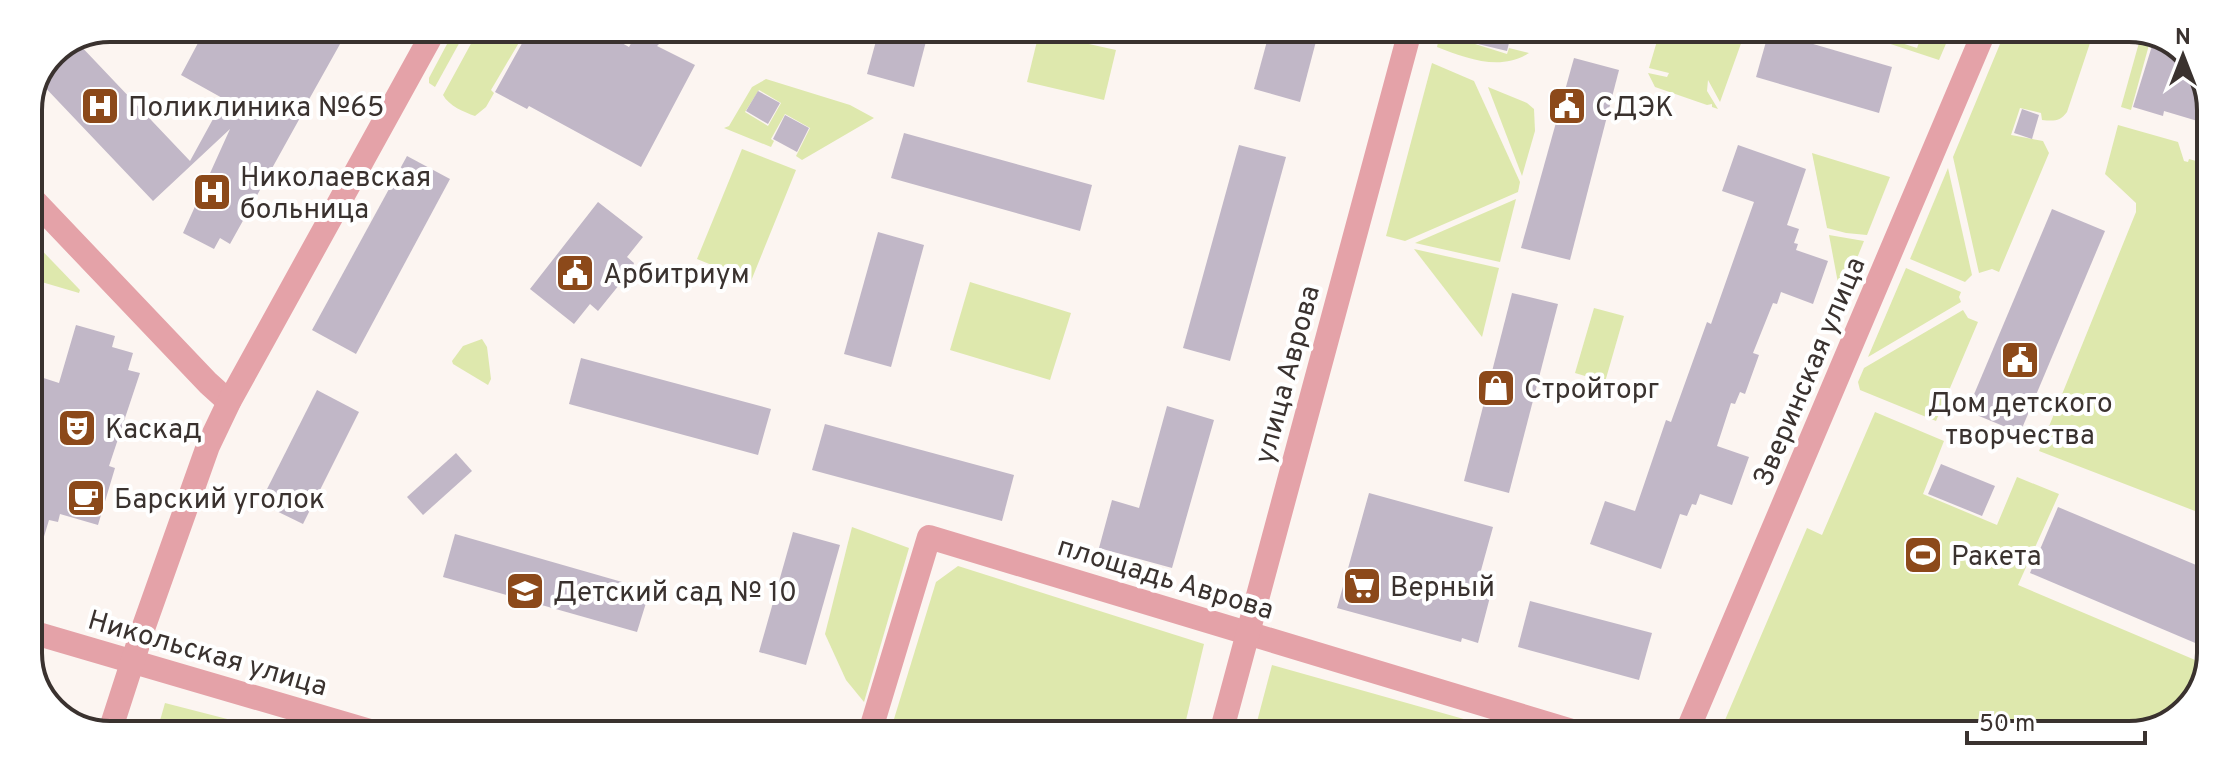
<svg xmlns="http://www.w3.org/2000/svg" width="2239" height="763" font-family="Overpass,sans-serif">
  <style>
    .green { fill: #dee8ad; fill-rule: evenodd }
    .building { fill: #c1b7c7 }
    .lines { fill: none; stroke-linecap: round; stroke-linejoin: round }
    .minor { stroke: #e4a2a8; stroke-width: 24 }
    .labels { text-anchor: middle; stroke-width: 8; stroke-linejoin: round; paint-order: stroke }
    .poi-label { font-size: 28px; fill: #3a322f; stroke: #fff; text-anchor: start }
    .street-label { font-size: 28px; fill: #3a322f; stroke: #fff }
    .rim { fill: none; stroke: #3a322f; stroke-width: 4 }
  </style>
  <rect width="100%" height="100%" fill="#fcf5f1"/>
  <g class="green">
    <polygon points="455,29 467,29 435,87 429,83 429,78"/>
    <path d="M479,29h48l-36,61 3,3 -8,14 -11,9c-11,-4 -26,-10 -32,-21z"/>
    <polygon points="1660,31 1725,31 1724,37 1743,38 1720,102 1708,80 1707,91 1718,109 1712,107 1712,104 1707,105 1655,87 1648,73 1667,77 1669,73 1649,68"/>
    <polygon points="1854,32 1867,32 1917,48 1923,32 1951,32 1939,60"/>
    <path d="M2005,32h86l1,5 -25,75c-7,10 -14,9 -25,8l-1,-7 -21,-5 -9,27 32,6 6,12 -50,119 -7,-3 -13,4 -26,-116z"/>
    <polygon points="2142,32 2152,34 2131,110 2121,107"/>
    <polygon points="1039,33 1116,50 1104,100 1027,82"/>
    <path d="M1440,33l67,21 2,-6 20,5c-29,19 -63,5 -92,-6z"/>
    <polygon points="1432,63 1474,81 1520,182 1518,192 1405,241 1386,236"/>
    <path d="M766,79l84,26 24,13 -72,42 -6,-4 14,-28 -25,-14 -14,25 3,2 -3,6 -47,-19 5,-2 23,-39zM759,90l22,13 -13,23 -23,-14z"/>
    <polygon points="1488,87 1527,103 1534,109 1535,131 1522,176"/>
    <polygon points="2118,125 2178,142 2184,161 2188,162 2189,159 2210,165 2208,516 2039,451 2136,212 2136,203 2105,174"/>
    <polygon points="742,149 796,170 751,281 697,259"/>
    <polygon points="1812,153 1890,177 1867,235 1846,233 1827,228"/>
    <polygon points="1948,168 1972,275 1965,282 1910,259"/>
    <polygon points="1516,199 1500,262 1415,243"/>
    <polygon points="1829,235 1864,241 1846,285 1838,283"/>
    <polygon points="28,236 80,290 79,293 28,278"/>
    <polygon points="1414,249 1499,268 1482,337"/>
    <polygon points="1906,268 1961,292 1959,297 1961,302 1868,357"/>
    <polygon points="970,282 1071,313 1050,380 950,350"/>
    <polygon points="1594,308 1624,316 1605,382 1575,373"/>
    <polygon points="1963,310 1968,318 1978,322 1936,421 1860,390 1858,382 1864,368"/>
    <polygon points="482,339 487,347 491,379 488,385 453,364 452,361 463,346"/>
    <polygon points="1875,412 1944,441 1923,494 1997,525 2017,477 2059,494 2018,585 2207,665 2207,679 2179,718 2130,735 1719,734 1807,528 1822,535"/>
    <polygon points="852,527 909,548 864,702 846,680 825,634"/>
    <polygon points="958,566 1204,644 1183,733 890,732 936,582"/>
    <polygon points="1272,665 1517,734 1254,733"/>
    <polygon points="165,703 235,721 231,731 157,731"/>
  </g>
  <g class="building">
    <polygon points="206,28 349,28 307,103 308,108 301,116 230,244 220,238 214,249 183,233 230,129 153,201 39,81 52,52 77,42 190,161 224,99 181,75"/>
    <polygon points="530,29 597,29 629,47 638,31 660,43 657,46 695,65 641,167 529,106 527,109 495,92"/>
    <polygon points="879,30 929,30 914,87 867,74"/>
    <polygon points="1270,30 1319,30 1300,102 1254,89"/>
    <polygon points="1454,31 1512,31 1507,51 1453,38"/>
    <polygon points="1769,31 1892,67 1879,113 1756,77"/>
    <polygon points="2156,33 2194,60 2211,104 2211,125 2164,111 2163,116 2133,107"/>
    <polygon points="1574,58 1619,70 1570,260 1521,248"/>
    <polygon points="758,91 780,103 768,124 746,111"/>
    <polygon points="2022,109 2039,115 2032,139 2014,133"/>
    <polygon points="785,115 809,128 797,152 773,139"/>
    <polygon points="904,133 1092,185 1080,231 891,178"/>
    <polygon points="1239,145 1286,157 1230,361 1183,348"/>
    <polygon points="1738,145 1806,169 1787,225 1799,229 1794,243 1798,244 1796,250 1828,261 1813,304 1781,292 1777,304 1773,303 1753,353 1759,355 1745,394 1740,392 1735,404 1731,403 1717,446 1749,457 1732,505 1700,494 1696,505 1692,504 1687,516 1680,514 1661,569 1590,544 1605,501 1635,511 1666,420 1671,422 1707,322 1711,324 1754,202 1722,191"/>
    <polygon points="407,156 450,179 356,354 312,330"/>
    <polygon points="598,202 643,237 627,257 634,263 632,269 598,311 590,304 574,324 530,289"/>
    <polygon points="2052,209 2105,231 2020,433 1967,411"/>
    <polygon points="878,232 924,245 891,367 844,354"/>
    <polygon points="1512,293 1558,304 1509,493 1464,481"/>
    <polygon points="76,325 115,336 112,347 133,353 128,370 140,373 109,466 115,468 98,525 60,514 58,522 49,520 33,573 28,572 28,449 43,398 28,394 28,373 59,383"/>
    <polygon points="581,358 771,409 758,455 569,404"/>
    <polygon points="317,390 359,412 303,524 260,503"/>
    <polygon points="1167,406 1214,420 1172,568 1099,548 1112,500 1139,508"/>
    <polygon points="825,424 1014,475 1002,521 812,470"/>
    <polygon points="456,453 472,471 423,515 407,497"/>
    <polygon points="1941,464 1995,486 1982,516 1928,494"/>
    <polygon points="1369,493 1493,527 1475,592 1490,597 1478,643 1462,638 1461,642 1337,608"/>
    <polygon points="2058,507 2208,570 2207,648 2030,573"/>
    <polygon points="793,532 840,545 806,665 759,652"/>
    <polygon points="455,534 650,590 637,632 443,577"/>
    <polygon points="1530,601 1652,633 1639,680 1518,647"/>
  </g>
  <g class="lines">
    <g class="minor">
      <polyline points="28,194 208,383 229,402"/>
      <polyline points="28,631 370,731"/>
      <polyline points="110,731 144,626 208,446 229,402 435,29"/>
      <polyline points="870,732 929,537 1582,734"/>
      <polyline points="1221,733 1410,31"/>
      <polyline points="1686,734 1984,32"/>
    </g>
  </g>
  <defs>
    <symbol id="hospital-square" viewBox="-11 -11 22 22"><rect x="-9" y="-9" width="18" height="18" rx="4" fill="#8c491a" stroke="#fff"/><path d="M-5-5h3v3.5h4V-5h3V5h-3V1.5h-4V5h-3Z" fill="#fff"/></symbol>
    <symbol id="civic-square" viewBox="-11 -11 22 22"><rect x="-9" y="-9" width="18" height="18" rx="4" fill="#8c491a" stroke="#fff"/><path d="M-.6-6.5H3V-4.5H.6V-3L4-1V1h2V6H-6V1h2V-1L-.6-3ZM-1.2 2.5V6h2.4V2.5Z" fill="#fff"/></symbol>
    <symbol id="shop-square" viewBox="-11 -11 22 22"><rect x="-9" y="-9" width="18" height="18" rx="4" fill="#8c491a" stroke="#fff"/><path d="M-5-2.5h2.3a2.7 3.5 0 0 1 5.4 0H5L5.5 6h-11ZM-1.5-2.5h3a1.5 2.3 0 0 0-3 0Z" fill="#fff"/></symbol>
    <symbol id="theatre-square" viewBox="-11 -11 22 22"><rect x="-9" y="-9" width="18" height="18" rx="4" fill="#8c491a" stroke="#fff"/><path d="M-5-5.5Q0-4 5-5.5V0Q5 5 0 6Q-5 5-5 0ZM-3.3-2.5H-1v1.5H-3.3ZM1-2.5H3.3v1.5H1ZM-2.8 1Q0 5.5 2.8 1Z" fill="#fff"/></symbol>
    <symbol id="cafe-square" viewBox="-11 -11 22 22"><rect x="-9" y="-9" width="18" height="18" rx="4" fill="#8c491a" stroke="#fff"/><path d="M-5.5-4.5H6V0H3Q3 3.5 0 3.5H-2.5Q-5.5 3.5-5.5 0ZM3-3.2v2h1.7v-2ZM-6 4.5H4V6H-6Z" fill="#fff"/></symbol>
    <symbol id="stadium-square" viewBox="-11 -11 22 22"><rect x="-9" y="-9" width="18" height="18" rx="4" fill="#8c491a" stroke="#fff"/><path d="M0-5a6.5 5 0 1 0 0 10a6.5 5 0 1 0 0-10ZM-3.5-1.8h7v3.6h-7Z" fill="#fff"/></symbol>
    <symbol id="supermarket-square" viewBox="-11 -11 22 22"><rect x="-9" y="-9" width="18" height="18" rx="4" fill="#8c491a" stroke="#fff"/><path d="M-6-5.5h2.5l.6 2H6L4.5 2H-2.5L-4.4-4H-6ZM-1.5 3.2a1.3 1.3 0 1 0 .1 0ZM3 3.2a1.3 1.3 0 1 0 .1 0Z" fill="#fff"/></symbol>
    <symbol id="school-square" viewBox="-11 -11 22 22"><rect x="-9" y="-9" width="18" height="18" rx="4" fill="#8c491a" stroke="#fff"/><path d="M0-5L7-2L0 1L-7-2ZM-4 1L0 2.5L4 1V4Q0 6-4 4Z" fill="#fff"/></symbol>
  </defs>
  <g fill-rule="evenodd">
    <use href="#hospital-square" x="78" y="84" width="44" height="44"/>
    <use href="#civic-square" x="1545" y="84" width="44" height="44"/>
    <use href="#hospital-square" x="190" y="170" width="44" height="44"/>
    <use href="#civic-square" x="553" y="251" width="44" height="44"/>
    <use href="#civic-square" x="1998" y="338" width="44" height="44"/>
    <use href="#shop-square" x="1474" y="366" width="44" height="44"/>
    <use href="#theatre-square" x="55" y="406" width="44" height="44"/>
    <use href="#cafe-square" x="64" y="476" width="44" height="44"/>
    <use href="#stadium-square" x="1901" y="533" width="44" height="44"/>
    <use href="#supermarket-square" x="1340" y="564" width="44" height="44"/>
    <use href="#school-square" x="503" y="569" width="44" height="44"/>
  </g>
  <g class="labels">
    <g class="poi-label">
      <text x="128" y="116">Поликлиника №65</text>
      <text x="1595" y="116">СДЭК</text>
      <text x="240" y="186">Николаевская<tspan x="240" dy="32">больница</tspan></text>
      <text x="603" y="283">Арбитриум</text>
      <text x="1524" y="398">Стройторг</text>
      <text x="2020" y="412" text-anchor="middle">Дом детского<tspan x="2020" dy="32">творчества</tspan></text>
      <text x="105" y="438">Каскад</text>
      <text x="114" y="508">Барский уголок</text>
      <text x="1951" y="565">Ракета</text>
      <text x="1390" y="596">Верный</text>
      <text x="553" y="601">Детский сад № 10</text>
    </g>
    <g class="street-label">
      <text transform="translate(1808 371) rotate(-67)" y="10">Зверинская улица</text>
      <text transform="translate(1286 374) rotate(-75)" y="10">улица Аврова</text>
      <text transform="translate(1166 577) rotate(17)" y="10">площадь Аврова</text>
      <text transform="translate(208 652) rotate(16)" y="10">Никольская улица</text>
    </g>
  </g>
  <path d="M0 0H2239V763H0ZM110 42H2129A68 68 0 0 1 2197 110V653A68 68 0 0 1 2129 721H110A68 68 0 0 1 42 653V110A68 68 0 0 1 110 42Z" fill="#fff" fill-rule="evenodd"/>
  <path class="rim" d="M110 42H2129A68 68 0 0 1 2197 110V653A68 68 0 0 1 2129 721H110A68 68 0 0 1 42 653V110A68 68 0 0 1 110 42Z"/>
  <g transform="translate(2183 56)" stroke="#ffffff" stroke-width="6" paint-order="stroke">
  <path d="M0-6L14 30L0 20L-14 30Z" fill="#3a322f"/>
  <text y="-12" font-size="22" font-weight="bold" text-anchor="middle" fill="#3a322f">N</text>
  </g>
  <path d="M1967 731v12h178v-12" fill="none" stroke="#3a322f" stroke-width="4"/>
  <text x="1979" y="731" font-size="24" fill="#3a322f" stroke="#ffffff" stroke-width="6" paint-order="stroke">50 m</text>
</svg>
